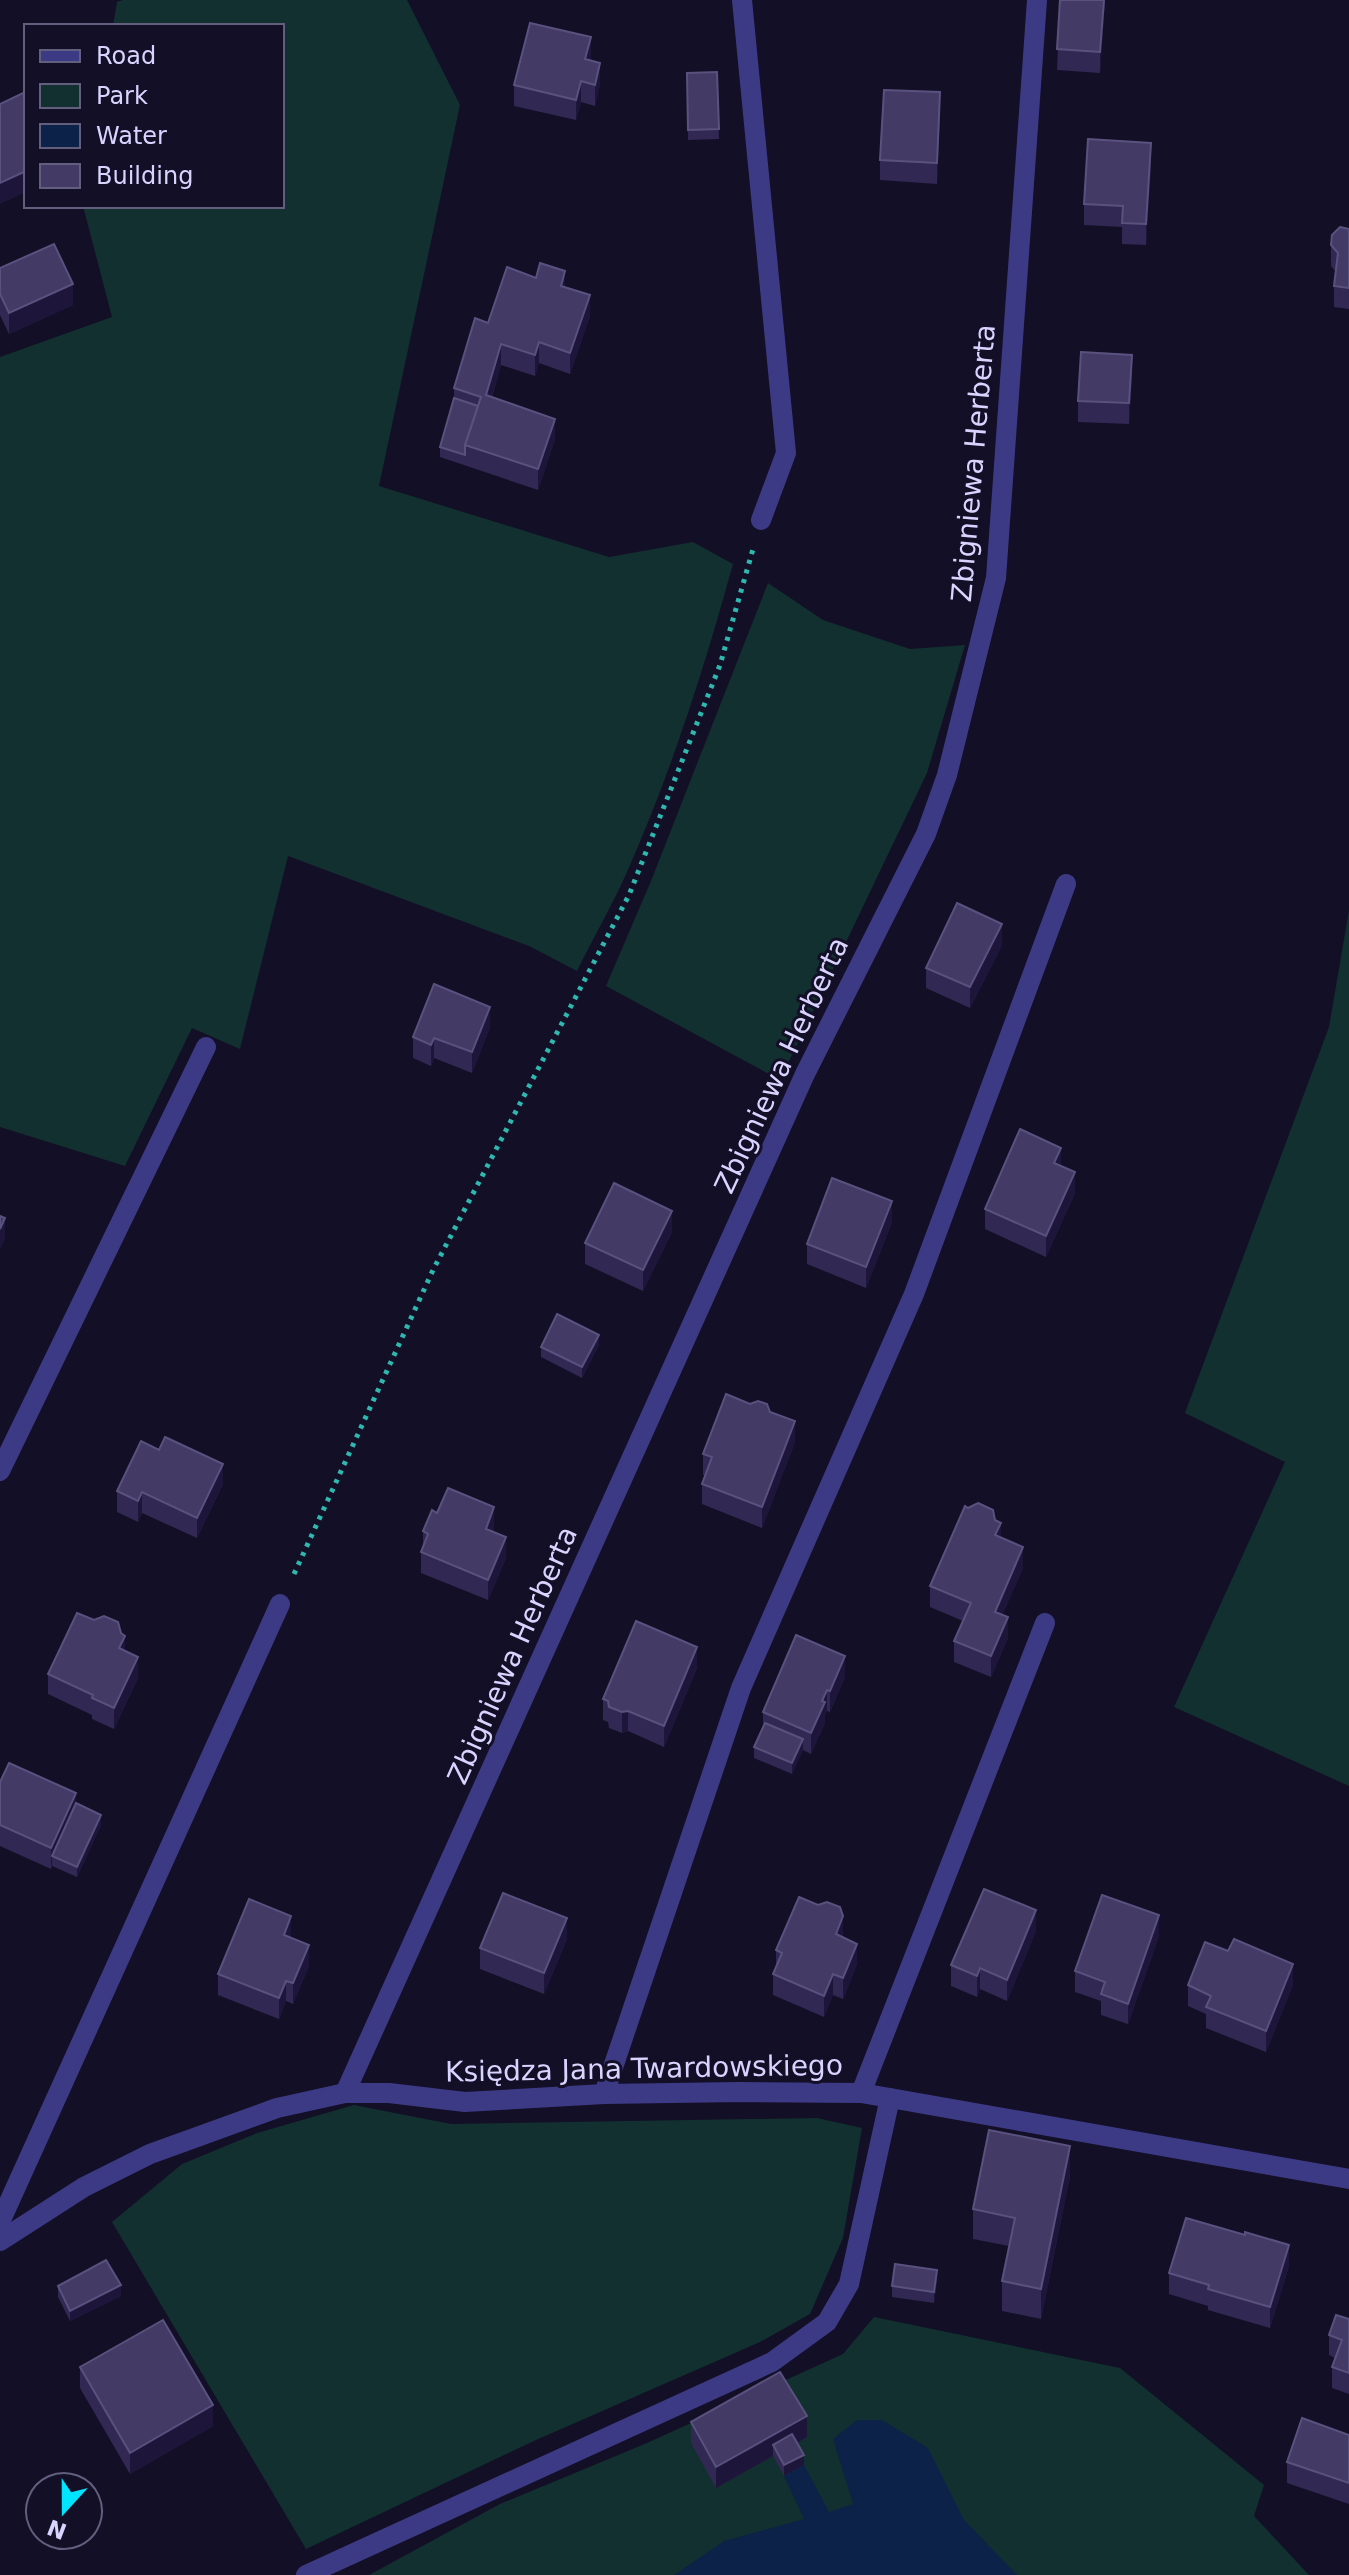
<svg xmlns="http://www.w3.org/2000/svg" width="1349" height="2575" font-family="'DejaVu Sans',sans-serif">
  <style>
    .green { fill: #12302f }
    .water { fill: #0c2248 }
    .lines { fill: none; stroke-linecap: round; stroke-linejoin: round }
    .path { stroke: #2fb8b0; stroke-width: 5; stroke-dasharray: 4 6; stroke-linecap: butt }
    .minor { stroke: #3d3a85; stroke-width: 20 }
    .wall { fill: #312854 }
    .shaded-wall { fill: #1d163a }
    .building { fill: #433a66; stroke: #5a527e; stroke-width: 2 }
    .labels { text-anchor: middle; stroke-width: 6; stroke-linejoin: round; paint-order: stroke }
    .street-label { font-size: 28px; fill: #d9d4ff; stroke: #130f26 }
  </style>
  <rect width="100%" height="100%" fill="#130f26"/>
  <g class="green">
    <path d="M123,0h284l53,105 -81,381 230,71 84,-15 40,22c-29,105 -62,209 -106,308 -15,34 -34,66 -50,99l-48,-25 -241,-90 -48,193 -48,-21 -67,138 -125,-39v-770l112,-40 -29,-111h199v-180h-169l4,-24z"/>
    <polygon points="768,583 823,620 910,649 965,645 927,773 780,1080 606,986 651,881"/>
    <polygon points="1349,910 1349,1786 1174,1707 1285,1462 1185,1413 1329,1027"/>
    <polygon points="354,2105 451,2124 817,2118 862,2128 843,2238 810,2314 760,2342 536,2440 306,2549 112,2222 182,2164 257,2133"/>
    <polygon points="874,2317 1120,2368 1264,2485 1254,2516 1309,2575 369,2575 500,2504 647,2443 843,2354"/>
  </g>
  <polygon class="water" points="857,2420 882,2420 928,2448 964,2520 1017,2575 674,2575 724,2541 804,2519 784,2476 804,2465 829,2512 853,2504 833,2439"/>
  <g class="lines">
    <polyline class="path" points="294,1574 433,1270 629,895 720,665 753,549"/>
    <g class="minor">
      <polyline points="742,0 786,453 761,520"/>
      <polyline points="0,1471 206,1047"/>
      <polyline points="345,2093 805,1074 926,834 947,775 996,578 1037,0"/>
      <polyline points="861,2093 1045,1623"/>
      <polyline points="604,2094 741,1688 914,1294 1066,884"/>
      <polyline points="0,2222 280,1604"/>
      <polyline points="0,2241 84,2187 150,2154 277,2108 345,2093 389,2093 465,2102 604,2094 739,2092 861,2093 890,2098"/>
      <polyline points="306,2575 772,2362 827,2322 849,2284 890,2098 1349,2179"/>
    </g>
  </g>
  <g class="wall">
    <polygon points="1060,0 1105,0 1100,73 1057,70"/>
    <polygon points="591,58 590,60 600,84 595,106 581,102 576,120 514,106 514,85"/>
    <polygon points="717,72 719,139 688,140 687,73"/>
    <polygon points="940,113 937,184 880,180 880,160"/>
    <polygon points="1151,164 1146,245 1122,244 1122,227 1084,225 1084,204"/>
    <polygon points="1349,229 1349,309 1334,307 1334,286 1335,271 1331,266 1331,245"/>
    <polygon points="0,268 73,305 9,334 0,315"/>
    <polygon points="565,287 590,316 570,374 539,363 535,376 501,365 492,397 555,439 538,490 440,457 440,447 454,398 454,388 488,323"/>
    <polygon points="1132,376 1129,424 1078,422 1078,401"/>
    <polygon points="1002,945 970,1008 926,988 926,968"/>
    <polygon points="490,1027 472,1073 434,1058 431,1066 413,1058 413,1037"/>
    <polygon points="1061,1166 1075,1193 1046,1257 985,1229 985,1209"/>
    <polygon points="892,1222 866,1288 807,1264 807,1244"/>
    <polygon points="672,1232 643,1291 585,1264 585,1243"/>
    <polygon points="599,1345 582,1378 541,1357 541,1347"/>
    <polygon points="770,1412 795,1442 762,1528 702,1504 702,1484 705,1475 703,1475 703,1454"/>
    <polygon points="223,1484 197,1538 142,1513 138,1522 117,1512 117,1491"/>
    <polygon points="437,1513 494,1528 493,1532 506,1558 488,1600 421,1573 421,1552 423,1547 423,1531"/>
    <polygon points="1001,1537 1023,1568 1002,1615 1008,1638 991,1677 954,1662 954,1641 963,1621 930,1607 930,1586"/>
    <polygon points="125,1651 138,1678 114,1729 92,1719 92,1715 48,1694 48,1674"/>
    <polygon points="697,1668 664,1747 628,1731 622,1733 609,1728 608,1722 603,1720 603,1699"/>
    <polygon points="845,1677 830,1712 827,1711 825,1715 825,1723 811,1754 803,1750 792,1774 754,1758 754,1747 763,1728 763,1712"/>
    <polygon points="0,1782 76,1803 101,1825 77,1877 52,1866 51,1869 0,1846"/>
    <polygon points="1036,1931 1007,2001 980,1989 977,1997 951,1986 951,1965"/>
    <polygon points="1159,1936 1128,2024 1101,2015 1101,2001 1075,1992 1075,1971"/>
    <polygon points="291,1938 309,1966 293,2004 286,2001 279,2019 218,1995 218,1974"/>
    <polygon points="843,1938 857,1964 843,1999 833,1995 824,2017 773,1995 773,1974 776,1966 776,1950"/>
    <polygon points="567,1939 544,1994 480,1969 480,1948"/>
    <polygon points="1188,1985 1293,1985 1266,2052 1206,2028 1206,2014 1188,2006"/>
    <polygon points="1070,2176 1041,2319 1002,2311 1002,2281 1009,2246 973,2239 973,2209"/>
    <polygon points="1245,2235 1289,2266 1270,2328 1208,2310 1208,2306 1169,2294 1169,2273"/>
    <polygon points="937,2281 934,2303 892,2297 892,2286"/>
    <polygon points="58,2286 121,2296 70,2321 58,2297"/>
    <polygon points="1349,2319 1349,2394 1332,2388 1332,2367 1335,2358 1329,2355 1329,2335"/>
    <polygon points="80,2367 213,2426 130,2474 80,2388"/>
    <polygon points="691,2422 807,2437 797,2442 804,2465 784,2476 773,2456 716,2488 691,2443"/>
    <polygon points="1349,2435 1349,2504 1287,2483 1287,2462"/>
  </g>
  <g class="shaded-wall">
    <polygon points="1104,0 1105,0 1100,73 1100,52"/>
    <polygon points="591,37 591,58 585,80 585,59"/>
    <polygon points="600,63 600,84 595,106 595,85"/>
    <polygon points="581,81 581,102 576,120 576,100"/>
    <polygon points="940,92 940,113 937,184 937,163"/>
    <polygon points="1151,143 1151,164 1146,245 1146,224"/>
    <polygon points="26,171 26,192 0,204 0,183"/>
    <polygon points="565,271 565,292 561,286"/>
    <polygon points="73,284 73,305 9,334 9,313"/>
    <polygon points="590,295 590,316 570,374 570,353"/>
    <polygon points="539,342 539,363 535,376 535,355"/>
    <polygon points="501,344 501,365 486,416 486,395"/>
    <polygon points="1132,355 1132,376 1129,424 1129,403"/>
    <polygon points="555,419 555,439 538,490 538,469"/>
    <polygon points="1002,924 1002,945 970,1008 970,987"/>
    <polygon points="490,1007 490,1027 472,1073 472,1052"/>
    <polygon points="434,1038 434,1058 431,1066 431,1045"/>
    <polygon points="1061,1148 1061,1169 1054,1163"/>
    <polygon points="1075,1172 1075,1193 1046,1257 1046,1236"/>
    <polygon points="892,1201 892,1222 866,1288 866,1267"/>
    <polygon points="672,1211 672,1232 643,1291 643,1270"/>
    <polygon points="5,1218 5,1239 0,1249 0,1229"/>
    <polygon points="599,1335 599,1345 582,1378 582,1367"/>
    <polygon points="795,1421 795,1442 762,1528 762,1507"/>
    <polygon points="223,1464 223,1484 197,1538 197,1518"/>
    <polygon points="142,1492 142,1513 138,1522 138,1501"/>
    <polygon points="494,1507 494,1528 486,1550 486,1529"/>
    <polygon points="1001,1523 1001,1543 995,1535"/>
    <polygon points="506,1537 506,1558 488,1600 488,1580"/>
    <polygon points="1023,1547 1023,1568 995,1633 995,1612"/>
    <polygon points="1008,1617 1008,1638 991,1677 991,1656"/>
    <polygon points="125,1636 125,1656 119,1648"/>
    <polygon points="697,1647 697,1668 664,1747 664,1726"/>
    <polygon points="845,1656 845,1677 830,1712 830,1691"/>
    <polygon points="138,1657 138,1678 114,1729 114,1708"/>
    <polygon points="827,1690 827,1711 825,1715 825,1723 811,1754 811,1733"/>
    <polygon points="628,1711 628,1731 622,1733 622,1712"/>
    <polygon points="803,1739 803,1750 792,1774 792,1763"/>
    <polygon points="76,1793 76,1814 52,1856 52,1866 51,1869 51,1848"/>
    <polygon points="101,1815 101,1825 77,1877 77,1867"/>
    <polygon points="1036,1910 1036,1931 1007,2001 1007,1980"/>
    <polygon points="1159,1915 1159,1936 1128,2024 1128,2004"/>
    <polygon points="291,1916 291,1937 284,1956 284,1935"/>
    <polygon points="843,1916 843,1937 836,1955 836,1934"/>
    <polygon points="567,1918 567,1939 544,1994 544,1973"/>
    <polygon points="857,1944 857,1964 843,1999 843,1978"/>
    <polygon points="309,1945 309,1966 293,2004 293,1983"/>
    <polygon points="1293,1964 1293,1985 1266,2052 1266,2031"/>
    <polygon points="980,1968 980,1989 977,1997 977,1976"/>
    <polygon points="833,1974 833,1995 824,2017 824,1996"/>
    <polygon points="286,1981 286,2001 279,2019 279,1998"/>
    <polygon points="1070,2146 1070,2176 1041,2319 1041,2289"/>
    <polygon points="1289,2245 1289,2266 1270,2328 1270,2307"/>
    <polygon points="937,2270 937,2281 934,2303 934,2292"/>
    <polygon points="121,2285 121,2296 70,2321 70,2311"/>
    <polygon points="213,2405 213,2426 130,2474 130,2453"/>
    <polygon points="807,2416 807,2437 778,2453 773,2445 773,2456 716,2488 716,2467"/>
    <polygon points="804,2455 804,2465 784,2476 784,2465"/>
  </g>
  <g class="building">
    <polygon points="1060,0 1104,0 1100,52 1057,49"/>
    <polygon points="530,23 591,37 585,59 600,63 595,85 581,81 576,100 514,85"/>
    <polygon points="717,72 719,129 688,130 687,73"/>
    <polygon points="884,90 940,92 937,163 880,160"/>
    <polygon points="25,92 26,171 0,183 0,104"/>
    <polygon points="1088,139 1151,143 1146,224 1122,223 1123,206 1084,204"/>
    <polygon points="1340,227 1349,229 1349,288 1334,286 1338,253 1331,245 1332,235"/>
    <polygon points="54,244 73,284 9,313 0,294 0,268"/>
    <polygon points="540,263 565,271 561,286 590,295 570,353 539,342 535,355 501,344 486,395 555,419 538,469 465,445 481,397 454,388 475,318 488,323 507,267 536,278"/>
    <polygon points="1081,352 1132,355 1129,403 1078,401"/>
    <polygon points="454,398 478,406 465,445 465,455 440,447"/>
    <polygon points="957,903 1002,924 970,987 926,968"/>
    <polygon points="434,984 490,1007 472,1052 434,1038 431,1045 413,1037"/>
    <polygon points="1020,1129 1061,1148 1054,1163 1075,1172 1046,1236 985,1209"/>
    <polygon points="832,1178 892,1201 866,1267 807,1244"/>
    <polygon points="614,1183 672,1211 643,1270 585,1243"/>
    <polygon points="0,1216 5,1218 0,1229"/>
    <polygon points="557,1314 599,1335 582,1367 541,1347"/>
    <polygon points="726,1394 750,1404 758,1401 767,1404 770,1412 795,1421 762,1507 702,1484 712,1457 703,1454"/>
    <polygon points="165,1437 223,1464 197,1518 142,1492 138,1501 117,1491 141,1441 159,1450"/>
    <polygon points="448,1488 494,1507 486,1529 506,1537 488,1580 421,1552 428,1534 423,1531 432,1510 437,1513"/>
    <polygon points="978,1503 993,1510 995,1520 1001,1523 995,1535 1023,1547 995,1612 1008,1617 991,1656 954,1641 971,1603 930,1586 965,1506 968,1508"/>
    <polygon points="77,1613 94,1620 104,1616 118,1622 121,1633 125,1636 119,1648 138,1657 114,1708 92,1698 93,1695 48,1674"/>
    <polygon points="636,1621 697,1647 664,1726 628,1711 622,1712 609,1707 608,1701 603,1699"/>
    <polygon points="796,1635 845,1656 830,1691 827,1690 822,1701 825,1702 811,1733 763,1712"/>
    <polygon points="765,1723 803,1739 792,1763 754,1747"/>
    <polygon points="9,1763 76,1793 51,1848 0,1825 0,1782"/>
    <polygon points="76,1803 101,1815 77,1867 52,1856"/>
    <polygon points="984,1889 1036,1910 1007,1980 980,1968 977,1976 951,1965"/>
    <polygon points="503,1893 567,1918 544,1973 480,1948"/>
    <polygon points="1102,1895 1159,1915 1128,2004 1101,1994 1105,1982 1075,1971"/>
    <polygon points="799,1897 818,1905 827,1902 840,1907 843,1916 836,1934 857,1944 843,1978 833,1974 824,1996 773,1974 782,1953 776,1950"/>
    <polygon points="249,1899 291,1916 284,1935 309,1945 293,1983 286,1981 279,1998 218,1974"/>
    <polygon points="1234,1939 1293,1964 1266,2031 1206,2007 1211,1996 1188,1985 1205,1942 1228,1951"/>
    <polygon points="989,2130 1070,2146 1041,2289 1002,2281 1015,2218 973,2209"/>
    <polygon points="1186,2218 1245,2235 1245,2232 1289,2245 1270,2307 1208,2289 1209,2285 1169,2273"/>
    <polygon points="106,2260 121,2285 70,2311 58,2286"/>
    <polygon points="895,2264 937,2270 934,2292 892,2286"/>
    <polygon points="1336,2315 1349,2319 1349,2373 1332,2367 1342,2340 1329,2335"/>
    <polygon points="163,2320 213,2405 130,2453 80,2367"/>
    <polygon points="780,2372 807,2416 716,2467 691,2422"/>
    <polygon points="1302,2418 1349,2435 1349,2483 1287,2462"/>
    <polygon points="792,2434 804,2455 784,2465 773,2445"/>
  </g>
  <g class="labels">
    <g class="street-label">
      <text transform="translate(973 463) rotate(-85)" y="10">Zbigniewa Herberta</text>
      <text transform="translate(781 1065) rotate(-65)" y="10">Zbigniewa Herberta</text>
      <text transform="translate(512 1655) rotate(-66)" y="10">Zbigniewa Herberta</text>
      <text transform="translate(644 2068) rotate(-1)" y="10">Księdza Jana Twardowskiego</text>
    </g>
  </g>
  <rect x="24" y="24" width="260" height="184" fill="#130f26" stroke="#625e7d" stroke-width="2"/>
  <rect x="40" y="50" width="40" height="12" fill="#3d3a85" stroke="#625e7d" stroke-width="2"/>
  <text x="96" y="64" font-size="24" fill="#d9d4ff">Road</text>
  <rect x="40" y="84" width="40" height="24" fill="#12302f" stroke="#625e7d" stroke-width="2"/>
  <text x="96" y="104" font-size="24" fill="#d9d4ff">Park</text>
  <rect x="40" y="124" width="40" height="24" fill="#0c2248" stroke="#625e7d" stroke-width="2"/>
  <text x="96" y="144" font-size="24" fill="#d9d4ff">Water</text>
  <rect x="40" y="164" width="40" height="24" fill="#433a66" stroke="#625e7d" stroke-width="2"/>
  <text x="96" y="184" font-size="24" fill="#d9d4ff">Building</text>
  <g transform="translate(64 2511) rotate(201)"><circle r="38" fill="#130f26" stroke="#625e7d" stroke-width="2"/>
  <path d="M0-6L14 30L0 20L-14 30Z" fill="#00e5ff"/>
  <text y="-12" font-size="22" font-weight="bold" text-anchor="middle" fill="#d9d4ff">N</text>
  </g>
</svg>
